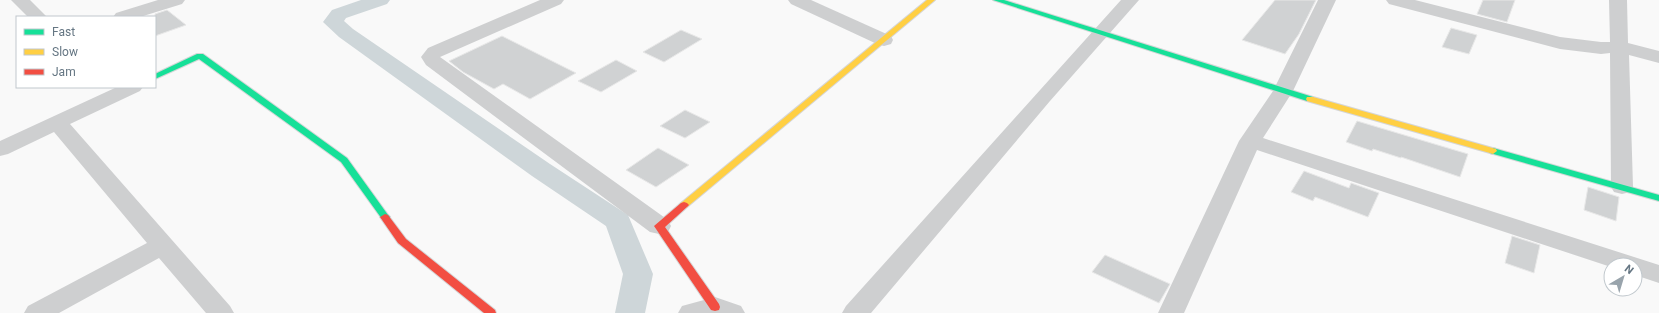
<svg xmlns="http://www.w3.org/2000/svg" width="1659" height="313" font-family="Roboto,sans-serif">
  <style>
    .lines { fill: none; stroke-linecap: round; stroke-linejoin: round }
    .canal { fill: #ced6d9; fill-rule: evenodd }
    .building { fill: #d0d2d3; stroke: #e8e8e8 }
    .fast-casing { stroke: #d5d6d7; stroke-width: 2 }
    .slow-casing { stroke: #d5d6d7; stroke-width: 2 }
    .jam-casing { stroke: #d5d6d7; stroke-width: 2 }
    .street { fill: #cecfd0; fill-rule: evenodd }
    .fast { fill: #16e098; fill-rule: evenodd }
    .slow { fill: #ffcf43; fill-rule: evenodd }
    .jam { fill: #f24e42; fill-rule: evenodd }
  </style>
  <rect width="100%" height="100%" fill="#f9f9f9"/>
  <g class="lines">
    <polygon class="canal" points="361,0 390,0 387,4 346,18 344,21 353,29 550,164 628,215 653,274 645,313 615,313 623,274 606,226 532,176 339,37 323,22 332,10"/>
  </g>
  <g class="building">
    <polygon points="1275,0 1316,0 1299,34 1285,54 1242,40"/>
    <polygon points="1483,0 1515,0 1507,22 1477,14"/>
    <polygon points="167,10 186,25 155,36 155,14"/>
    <polygon points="1451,28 1477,35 1469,54 1442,47"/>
    <polygon points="681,30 702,39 664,62 643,52"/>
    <polygon points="502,36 576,73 530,99 503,84 494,89 463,72 449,61"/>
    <polygon points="616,60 637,71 601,92 578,81"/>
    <polygon points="685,110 710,122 685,138 660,126"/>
    <polygon points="1357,121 1468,154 1460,177 1401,157 1401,158 1373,149 1372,151 1346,142"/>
    <polygon points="658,148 689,165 656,187 626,170"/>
    <polygon points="1304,171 1349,188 1351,183 1379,193 1368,217 1315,197 1313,201 1291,192"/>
    <polygon points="1588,187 1619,197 1616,221 1584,210"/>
    <polygon points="1512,236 1540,245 1534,273 1505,263"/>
    <polygon points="1105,255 1170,284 1159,303 1092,272"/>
  </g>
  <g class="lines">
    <defs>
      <g id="fast">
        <polygon points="993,0 1004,0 1313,97 1314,99 1313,101 1307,101"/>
        <polygon points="197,54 203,54 347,158 388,215 390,217 388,219 382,219 341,162 199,59 155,79 155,74"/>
        <polygon points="1493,148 1659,195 1659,201 1490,153 1489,151"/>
      </g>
      <g id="slow">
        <polygon points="927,0 935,0 687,207 681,207 679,205 681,203"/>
        <polygon points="1307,97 1313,97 1496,149 1497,151 1493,154 1490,153 1307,101 1306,99"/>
      </g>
      <g id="jam">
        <polygon points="684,202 687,203 689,205 687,207 665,227 719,304 720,307 719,310 715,311 711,310 654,226 681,203"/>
        <polygon points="385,214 388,215 406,239 495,310 496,313 484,313 398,243 380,217"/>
      </g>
    </defs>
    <use href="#fast" class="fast-casing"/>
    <use href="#slow" class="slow-casing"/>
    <use href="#jam" class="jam-casing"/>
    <g class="street">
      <polygon points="11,0 30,0 47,17 28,17"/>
      <polygon points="158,0 185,0 182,4 140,17 113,17 116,13"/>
      <polygon points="540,0 564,0 561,4 440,57 668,220 671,226 668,232 659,234 650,232 426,65 421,57 428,48"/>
      <polygon points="788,0 811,0 891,36 893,40 891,44 884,46 877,44 791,4"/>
      <polygon points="1121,0 1139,0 1050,101 871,313 842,313 846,306"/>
      <polygon points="1318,0 1336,0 1293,91 1263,138 1659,265 1659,283 1635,275 1635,265 1611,265 1611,267 1257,150 1184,313 1158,313 1239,141 1273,91"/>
      <polygon points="1386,0 1415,0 1560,37 1601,42 1610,42 1609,0 1627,0 1628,43 1659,51 1659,63 1629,55 1633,187 1630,192 1622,194 1614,192 1611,187 1610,53 1601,54 1560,49 1389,4"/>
      <polygon points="117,87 143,87 140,91 70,124 230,306 234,313 206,313 159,258 59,313 24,313 28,306 147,243 54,132 8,154 0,156 0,141"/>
      <polygon points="715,297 741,306 745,313 678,313 682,306"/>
    </g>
    <use href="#fast" class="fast"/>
    <use href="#slow" class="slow"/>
    <use href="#jam" class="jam"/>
  </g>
  <rect x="16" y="16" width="140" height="72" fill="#ffffff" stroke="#c1c8cd"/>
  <rect x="24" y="29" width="20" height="6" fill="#16e098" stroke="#c1c8cd"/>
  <text x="52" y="36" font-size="12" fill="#657683">Fast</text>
  <rect x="24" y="49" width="20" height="6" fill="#ffcf43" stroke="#c1c8cd"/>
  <text x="52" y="56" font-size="12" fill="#657683">Slow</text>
  <rect x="24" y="69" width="20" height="6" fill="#f24e42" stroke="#c1c8cd"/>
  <text x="52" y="76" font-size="12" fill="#657683">Jam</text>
  <g transform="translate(1623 277) rotate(38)"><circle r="19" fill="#ffffff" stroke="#c1c8cd"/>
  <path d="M0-3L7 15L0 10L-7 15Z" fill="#99a4ac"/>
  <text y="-6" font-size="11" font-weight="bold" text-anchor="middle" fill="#657683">N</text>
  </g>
</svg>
